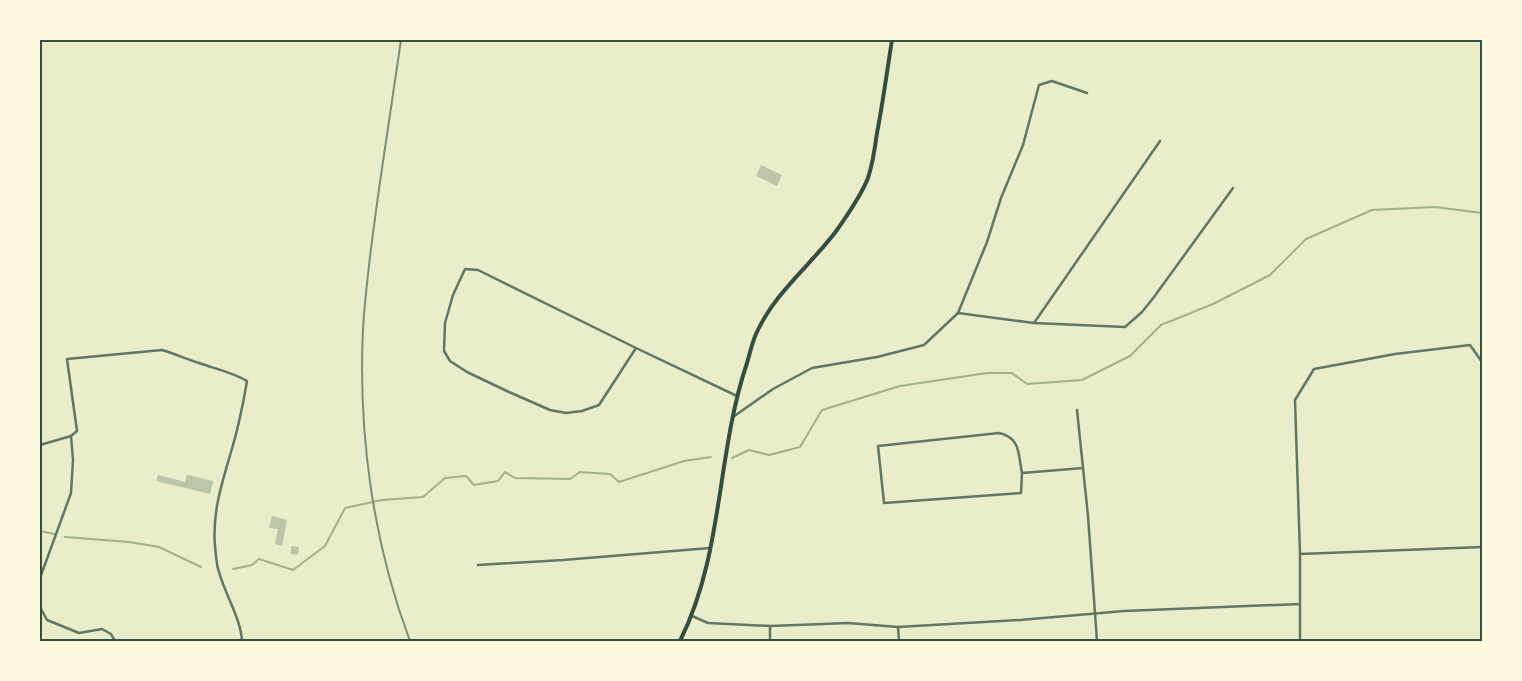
<svg xmlns="http://www.w3.org/2000/svg" width="1522" height="681" font-family="Rubik,sans-serif">
  <style>
    .lines { fill: none; stroke-linecap: round; stroke-linejoin: round }
    .stream { stroke: #a3b18a; stroke-width: 2 }
    .building { fill: #bcc5a7 }
    .minor { stroke: #617663; stroke-width: 2.5 }
    .secondary { stroke: #344e41; stroke-width: 4 }
    .rail { stroke: #7c8e77; stroke-width: 2 }
    .neatline { fill: none; stroke: #344e41; stroke-width: 2 }
  </style>
  <rect width="100%" height="100%" fill="#e9edc9"/>
  <g class="lines">
    <g class="stream">
      <polyline points="732,458 749,450 769,455 800,447 822,410 900,386 987,373 1012,373 1027,384 1082,380 1130,356 1161,325 1213,304 1270,275 1306,239 1372,210 1435,207 1482,213"/>
      <polyline points="40,531 54,534"/>
      <polyline points="65,537 129,542 159,547 201,567"/>
      <polyline points="233,569 252,565 259,559 293,570 325,546 345,508 382,500 423,497 445,478 466,476 474,485 498,481 505,472 515,478 570,479 580,472 610,474 619,482 684,461 711,457"/>
    </g>
  </g>
  <g class="building">
    <polygon points="761,165 782,175 777,186 756,176"/>
    <polygon points="158,475 185,482 187,475 213,481 210,494 156,481"/>
    <polygon points="272,516 287,520 282,546 275,544 278,529 269,528"/>
    <polygon points="291,546 299,547 298,555 291,554"/>
  </g>
  <g class="lines">
    <g class="minor">
      <polyline points="958,313 1034,323 1125,327 1142,312 1154,297 1233,188"/>
      <polyline points="1034,323 1160,141"/>
      <polyline points="636,348 599,405 582,411 566,413 550,410 509,392 467,372 450,361 444,351 445,323 453,295 465,269 478,270 636,348 737,396"/>
      <polyline points="1077,410 1088,516 1097,641"/>
      <polyline points="733,417 773,389 812,368 877,357 924,345 958,313 987,242 1001,198 1023,145 1039,85 1052,81 1087,93"/>
      <polyline points="40,445 71,436"/>
      <path d="M1022,473c-4,-19 -1,-35 -23,-40l-121,13 6,57 137,-10 1,-20 61,-5"/>
      <polyline points="1300,554 1482,547"/>
      <polyline points="478,565 563,560 710,548"/>
      <path d="M40,578l31,-85 2,-33 -2,-24 6,-5 -10,-72 95,-9c13,4 25,9 37,13 17,6 33,9 48,18 -4,24 -9,48 -16,71 -9,31 -19,61 -16,94 1,8 1,18 4,26 6,22 22,47 23,69"/>
      <polyline points="40,607 47,620 79,633 102,629 111,634 115,641"/>
      <polyline points="692,616 708,623 770,626 848,623 898,627 1020,620 1124,611 1300,604"/>
      <polyline points="770,626 770,641"/>
      <polyline points="898,627 899,641"/>
      <polyline points="1300,641 1300,554 1295,400 1314,369 1395,354 1470,345 1482,362 1482,366"/>
    </g>
    <path class="secondary" d="M680,641c44,-88 36,-186 67,-278 3,-10 5,-20 9,-29 18,-41 55,-69 81,-104 11,-16 24,-34 31,-52 5,-15 7,-30 9,-45 6,-31 10,-62 15,-93"/>
    <path class="rail" d="M401,40c-7,47 -14,95 -21,142 -7,49 -14,98 -17,147 -5,104 10,214 47,312"/>
  </g>
  <rect width="1522" height="681" fill="none" stroke="#fefae0" stroke-width="82"/>
  <rect x="41" y="41" width="1440" height="599" class="neatline"/>
</svg>
